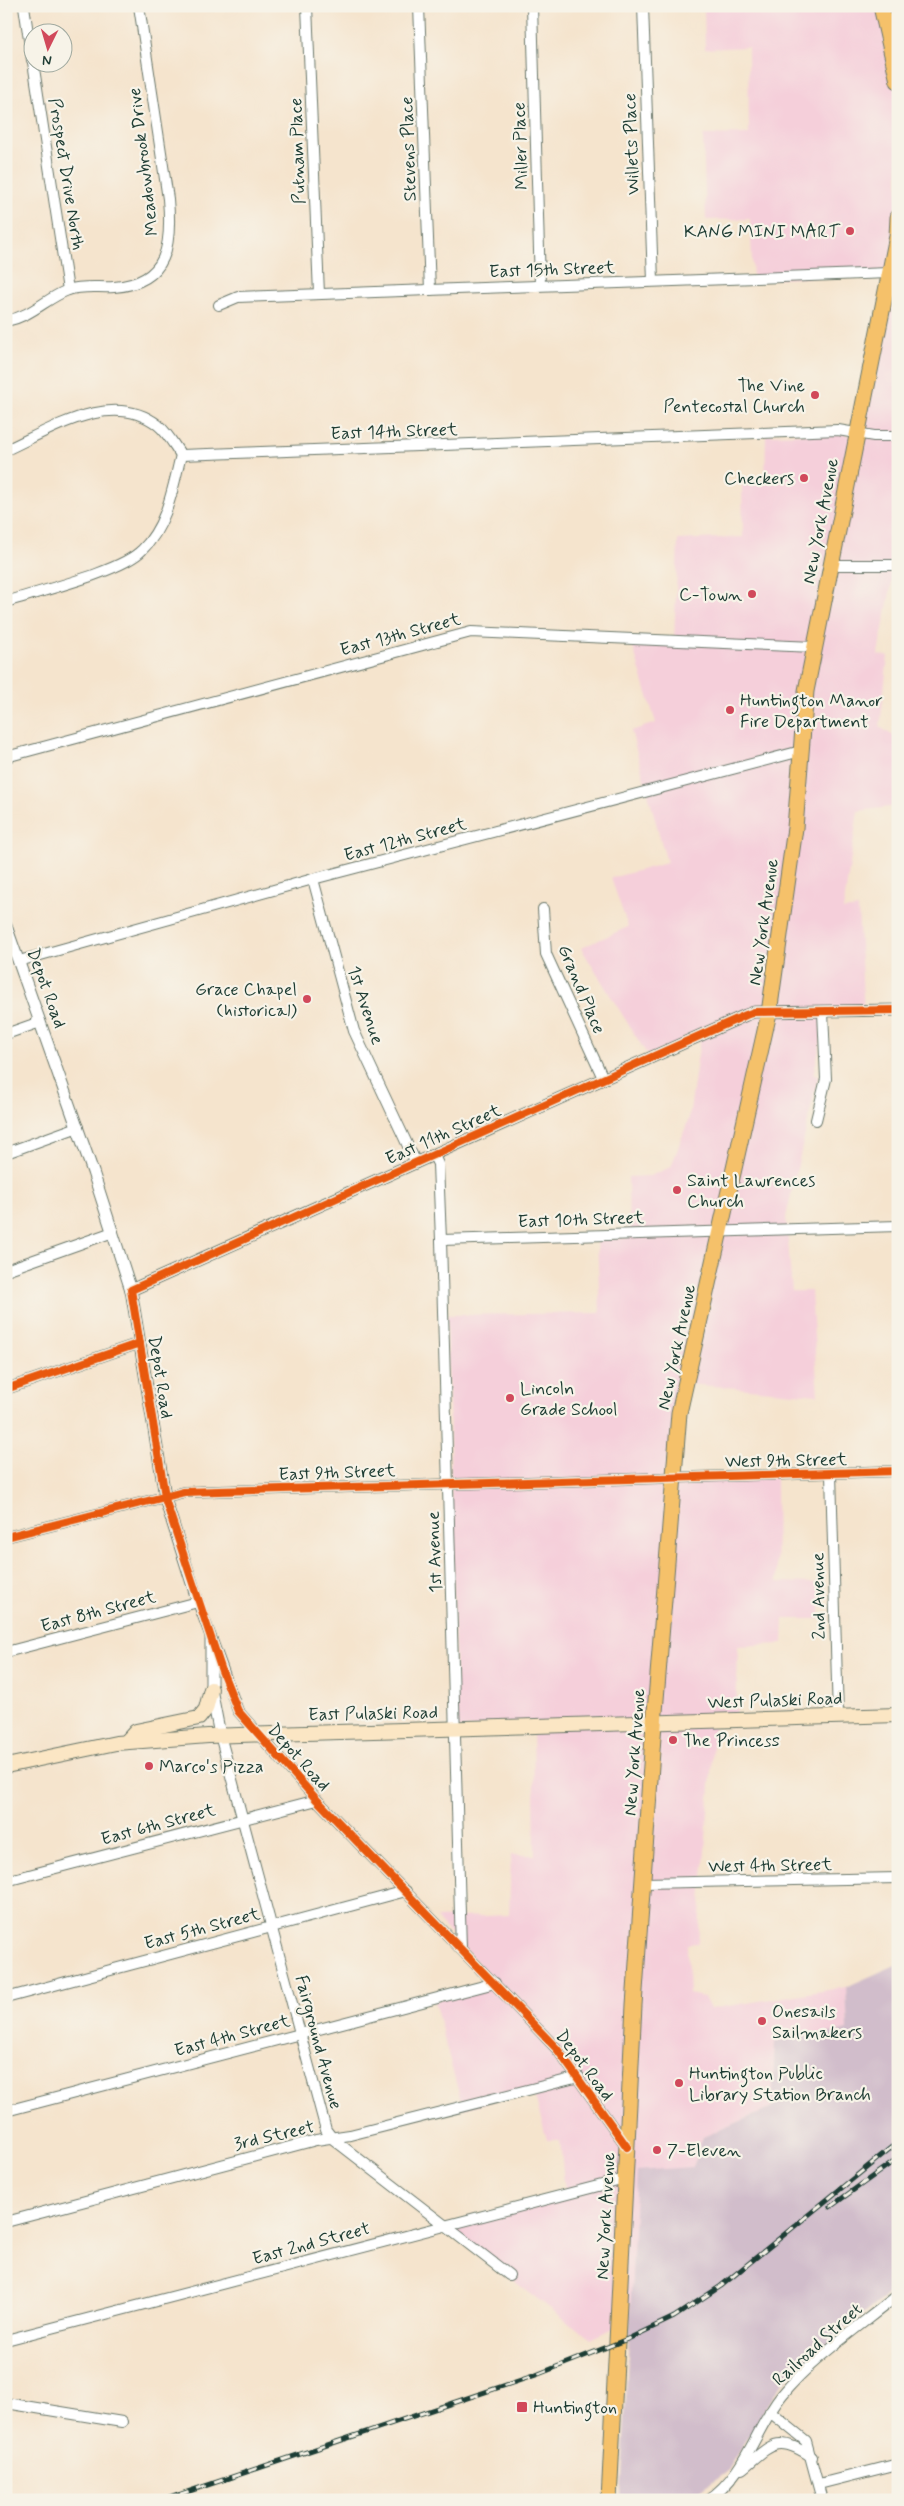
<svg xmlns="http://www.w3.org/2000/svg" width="904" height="2506" font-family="Mynerve,sans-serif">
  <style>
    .built { fill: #f5cfda }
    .industrial { fill: #d1bdcb }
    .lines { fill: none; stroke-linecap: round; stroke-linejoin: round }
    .minor-casing { stroke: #6a776a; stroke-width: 12 }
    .tertiary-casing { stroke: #6a776a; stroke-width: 13 }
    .secondary-casing { stroke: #6a776a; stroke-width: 16 }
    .primary-casing { stroke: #6a776a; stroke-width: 17 }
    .minor { stroke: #fff; stroke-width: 10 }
    .tertiary { stroke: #fff; stroke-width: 11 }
    .secondary { stroke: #fbe6c4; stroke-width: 14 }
    .primary { stroke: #f5c16b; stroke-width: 15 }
    .rail-casing { stroke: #1f3d34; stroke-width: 5 }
    .rail { stroke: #f7f3e8; stroke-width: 3; stroke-dasharray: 9; stroke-linecap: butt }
    .cycleway-casing { stroke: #f7f3e8; stroke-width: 11 }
    .cycleway { stroke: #e8590c; stroke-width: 8 }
    .poi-dot { fill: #d1495b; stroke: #f7f3e8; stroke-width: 2 }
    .labels { text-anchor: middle; stroke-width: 4.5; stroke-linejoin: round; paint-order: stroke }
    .street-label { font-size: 18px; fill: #1f3d34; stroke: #f7f3e8 }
    .poi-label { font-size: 18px; fill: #1f3d34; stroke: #f7f3e8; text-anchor: start }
  </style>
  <rect width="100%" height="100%" fill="#f7f3e8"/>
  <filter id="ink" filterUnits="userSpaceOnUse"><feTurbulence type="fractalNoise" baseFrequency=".02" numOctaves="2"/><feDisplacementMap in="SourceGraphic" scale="10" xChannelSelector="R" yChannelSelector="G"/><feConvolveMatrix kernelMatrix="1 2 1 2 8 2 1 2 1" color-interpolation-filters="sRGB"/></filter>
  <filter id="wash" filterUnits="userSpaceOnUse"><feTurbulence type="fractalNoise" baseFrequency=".0096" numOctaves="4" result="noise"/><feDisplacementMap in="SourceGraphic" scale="20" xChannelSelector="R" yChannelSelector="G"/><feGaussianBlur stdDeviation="1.12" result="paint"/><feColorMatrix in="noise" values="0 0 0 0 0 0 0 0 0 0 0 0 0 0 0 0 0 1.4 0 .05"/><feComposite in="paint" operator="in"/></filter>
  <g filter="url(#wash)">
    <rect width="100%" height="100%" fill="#f5e4cd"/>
    <polygon class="built" points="704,6 898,6 898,550 878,655 888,656 880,727 898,739 898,806 858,811 843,910 858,908 864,1013 821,1015 821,1041 813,1074 818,1077 786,1217 792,1291 811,1291 818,1395 688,1384 676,1478 776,1477 777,1582 821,1583 820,1619 784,1619 783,1644 738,1646 736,1719 715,1720 698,1943 687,1944 689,1994 704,1997 710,2009 846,1987 848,2030 775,2041 772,2108 703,2137 692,2167 635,2221 630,2320 591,2339 443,2228 565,2192 560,2140 547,2140 533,2090 463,2109 434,2001 497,1983 436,1918 509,1915 511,1855 535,1855 533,1725 457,1728 447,1315 600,1313 597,1239 629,1238 628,1177 650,1176 671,1167 689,1118 701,1032 648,1056 581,948 628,927 611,878 667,863 631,731 656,723 631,641 674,643 678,540 743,537 742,484 765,485 766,435 837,433 859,437 892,274 753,280 750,219 706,220 703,135 749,134 748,47 705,49"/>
    <polygon class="industrial" points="898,1964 898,2286 798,2367 777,2390 727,2472 688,2500 621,2500 637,2171 692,2167 703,2137 772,2108 775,2041 848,2030 846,1987"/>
  </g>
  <g filter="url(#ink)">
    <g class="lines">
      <defs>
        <g id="minor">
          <polyline points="24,6 32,60"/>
          <polyline points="307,6 319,294"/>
          <polyline points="419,6 430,290"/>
          <polyline points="532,6 540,285"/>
          <polyline points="643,6 653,281"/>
          <polyline points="33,62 68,290"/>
          <polyline points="219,305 238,297 889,273"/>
          <path d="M6,321c26,-5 39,-22 62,-31 15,-5 31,-2 46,-3 55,-4 58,-44 54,-88l-29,-193"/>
          <path d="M6,450c44,-20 106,-61 152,-25 9,7 16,20 23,30"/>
          <polyline points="181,455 786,432 838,430 874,436 898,436"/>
          <polyline points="831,565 898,565"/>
          <path d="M6,602c33,-11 115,-30 136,-52 25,-24 31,-63 39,-95"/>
          <polyline points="6,757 471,632 814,647"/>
          <polyline points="313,879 354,1031 416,1163"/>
          <polyline points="543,909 546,954 603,1078"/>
          <polyline points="19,961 313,879 801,751"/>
          <polyline points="6,1034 40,1022"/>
          <polyline points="816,1120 826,1079 823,1012"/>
          <polyline points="6,1153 78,1127"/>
          <polyline points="434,1156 438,1164 441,1240 461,1949"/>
          <polyline points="441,1240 898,1226"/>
          <polyline points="6,1270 113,1232"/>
          <polyline points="6,1389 140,1343"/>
          <polyline points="831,1474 838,1717"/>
          <polyline points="6,1537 184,1492 898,1471"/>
          <polyline points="6,1652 198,1602 238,1711 317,1800 557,2049 627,2147"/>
          <polyline points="220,1735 326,2130 333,2139 509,2275"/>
          <polyline points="6,1881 317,1800"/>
          <polyline points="643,1883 898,1878"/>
          <polyline points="6,1998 406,1891"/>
          <polyline points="6,2111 495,1983"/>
          <polyline points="6,2222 316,2140 350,2135 579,2077"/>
          <polyline points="6,2340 625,2179"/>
          <polyline points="6,2403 122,2422"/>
          <polyline points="770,2412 806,2441 822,2500"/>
          <path d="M742,2469c29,-24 35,-36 70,-12"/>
          <polyline points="819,2484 898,2464"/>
          <path d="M708,2500c38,-26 47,-71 74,-105 31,-38 78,-69 116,-100"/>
        </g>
        <g id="tertiary">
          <polyline points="6,926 93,1172 131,1290 166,1502 198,1602"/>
          <polyline points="131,1290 746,1015 754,1012 898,1010"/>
          <polyline points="211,1639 211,1689 220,1735"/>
        </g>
        <g id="secondary">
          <polyline points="126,1742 136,1731 199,1718 206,1709 211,1689"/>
          <polyline points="6,1766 116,1743 208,1736 898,1715"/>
        </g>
        <g id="primary">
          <polyline points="881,6 898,81"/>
          <polyline points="609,2500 634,2005 653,1737 679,1413 769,1013 795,828 806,691 897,236 898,217"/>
        </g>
      </defs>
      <use href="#minor" class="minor-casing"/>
      <use href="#tertiary" class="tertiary-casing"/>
      <use href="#secondary" class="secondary-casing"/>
      <use href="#primary" class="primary-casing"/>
      <use href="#minor" class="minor"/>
      <use href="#tertiary" class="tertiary"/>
      <use href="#secondary" class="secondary"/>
      <use href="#primary" class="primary"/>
      <defs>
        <g id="rail">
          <polyline points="830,2207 898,2158"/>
          <polyline points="163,2500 536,2375 630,2338 674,2317 721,2286 898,2142"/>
        </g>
      </defs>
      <use href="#rail" class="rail-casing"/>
      <use href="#rail" class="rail"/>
      <defs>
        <g id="cycleway">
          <polyline points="6,1389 140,1343"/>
          <polyline points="6,1537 184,1492 898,1471"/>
          <polyline points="627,2147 557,2049 317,1800 238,1711 222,1671 166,1502 131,1290 746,1015 754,1012 898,1010"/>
        </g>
      </defs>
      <use href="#cycleway" class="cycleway-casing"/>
      <use href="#cycleway" class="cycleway"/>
    </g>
  </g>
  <g class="poi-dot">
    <circle cx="850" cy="231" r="5"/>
    <circle cx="815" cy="395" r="5"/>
    <circle cx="804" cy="478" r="5"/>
    <circle cx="752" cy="594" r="5"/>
    <circle cx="730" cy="710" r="5"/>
    <circle cx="307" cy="999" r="5"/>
    <circle cx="677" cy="1190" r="5"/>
    <circle cx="510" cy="1398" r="5"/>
    <circle cx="673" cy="1740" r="5"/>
    <circle cx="149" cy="1766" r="5"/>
    <circle cx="762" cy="2021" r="5"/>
    <circle cx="679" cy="2083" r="5"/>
    <circle cx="657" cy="2150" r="5"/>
    <rect x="516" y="2401" width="12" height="12" rx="2.5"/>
  </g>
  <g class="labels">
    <g class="street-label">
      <text transform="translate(631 144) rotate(-92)" y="6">Willets Place</text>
      <text transform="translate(520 146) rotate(-92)" y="6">Miller Place</text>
      <text transform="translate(408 149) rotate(-92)" y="6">Stevens Place</text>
      <text transform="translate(297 151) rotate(-92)" y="6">Putnam Place</text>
      <text transform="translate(143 162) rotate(-97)" y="6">Meadowbrook Drive</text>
      <text transform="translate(67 174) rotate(81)" y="6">Prospect Drive North</text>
      <text transform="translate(552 269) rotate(-2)" y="6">East 15th Street</text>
      <text transform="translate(394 431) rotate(-2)" y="6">East 14th Street</text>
      <text transform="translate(820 521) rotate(-79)" y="6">New York Avenue</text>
      <text transform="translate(400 634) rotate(-15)" y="6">East 13th Street</text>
      <text transform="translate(405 839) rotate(-15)" y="6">East 12th Street</text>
      <text transform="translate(763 922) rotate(-82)" y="6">New York Avenue</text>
      <text transform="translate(47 988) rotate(70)" y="6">Depot Road</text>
      <text transform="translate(582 989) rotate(67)" y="6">Grand Place</text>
      <text transform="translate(366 1005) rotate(72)" y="6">1st Avenue</text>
      <text transform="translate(443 1134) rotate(-24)" y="6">East 11th Street</text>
      <text transform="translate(581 1219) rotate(-2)" y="6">East 10th Street</text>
      <text transform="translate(676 1347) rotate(-78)" y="6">New York Avenue</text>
      <text transform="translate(161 1377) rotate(81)" y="6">Depot Road</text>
      <text transform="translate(786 1460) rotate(-1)" y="6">West 9th Street</text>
      <text transform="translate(337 1472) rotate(-2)" y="6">East 9th Street</text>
      <text transform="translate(434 1552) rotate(-92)" y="6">1st Avenue</text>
      <text transform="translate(818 1596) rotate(-91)" y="6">2nd Avenue</text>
      <text transform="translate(98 1611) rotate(-15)" y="6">East 8th Street</text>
      <text transform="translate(775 1700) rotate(-2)" y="6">West Pulaski Road</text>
      <text transform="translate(373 1713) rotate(-1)" y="6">East Pulaski Road</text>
      <text transform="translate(634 1752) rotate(-86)" y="6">New York Avenue</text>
      <text transform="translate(299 1757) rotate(48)" y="6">Depot Road</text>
      <text transform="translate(158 1824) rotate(-15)" y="6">East 6th Street</text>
      <text transform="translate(770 1865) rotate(-1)" y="6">West 4th Street</text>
      <text transform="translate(202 1928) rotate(-15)" y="6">East 5th Street</text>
      <text transform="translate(232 2035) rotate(-15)" y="6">East 4th Street</text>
      <text transform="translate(319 2042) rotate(75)" y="6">Fairground Avenue</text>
      <text transform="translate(585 2065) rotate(53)" y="6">Depot Road</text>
      <text transform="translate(274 2135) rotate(-13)" y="6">3rd Street</text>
      <text transform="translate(605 2216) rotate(-87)" y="6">New York Avenue</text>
      <text transform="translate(311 2243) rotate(-15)" y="6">East 2nd Street</text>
      <text transform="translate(817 2344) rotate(-42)" y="6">Railroad Street</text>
    </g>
    <g class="poi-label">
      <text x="840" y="237" text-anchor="end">KANG MINI MART</text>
      <text x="805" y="391" text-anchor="end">The Vine<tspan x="805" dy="21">Pentecostal Church</tspan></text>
      <text x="794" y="484" text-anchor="end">Checkers</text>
      <text x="742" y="600" text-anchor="end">C-Town</text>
      <text x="740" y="706">Huntington Manor<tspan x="740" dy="21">Fire Department</tspan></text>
      <text x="297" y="995" text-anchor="end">Grace Chapel<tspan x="297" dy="21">(historical)</tspan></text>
      <text x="687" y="1186">Saint Lawrences<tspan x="687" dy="21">Church</tspan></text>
      <text x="520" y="1394">Lincoln<tspan x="520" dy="21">Grade School</tspan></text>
      <text x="683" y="1746">The Princess</text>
      <text x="159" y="1772">Marco's Pizza</text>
      <text x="772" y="2017">Onesails<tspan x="772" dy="21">Sailmakers</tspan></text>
      <text x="689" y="2079">Huntington Public<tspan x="689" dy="21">Library Station Branch</tspan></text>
      <text x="667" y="2156">7-Eleven</text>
      <text x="533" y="2413">Huntington</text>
    </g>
  </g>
  <rect width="904" height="2506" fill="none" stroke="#f7f3e8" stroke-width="25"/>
  <g transform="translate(48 48) rotate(185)"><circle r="24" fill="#f7f3e8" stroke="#a1aaa0"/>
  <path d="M0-4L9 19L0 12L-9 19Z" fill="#d1495b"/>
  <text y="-8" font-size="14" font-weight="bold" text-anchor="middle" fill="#1f3d34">N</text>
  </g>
</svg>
